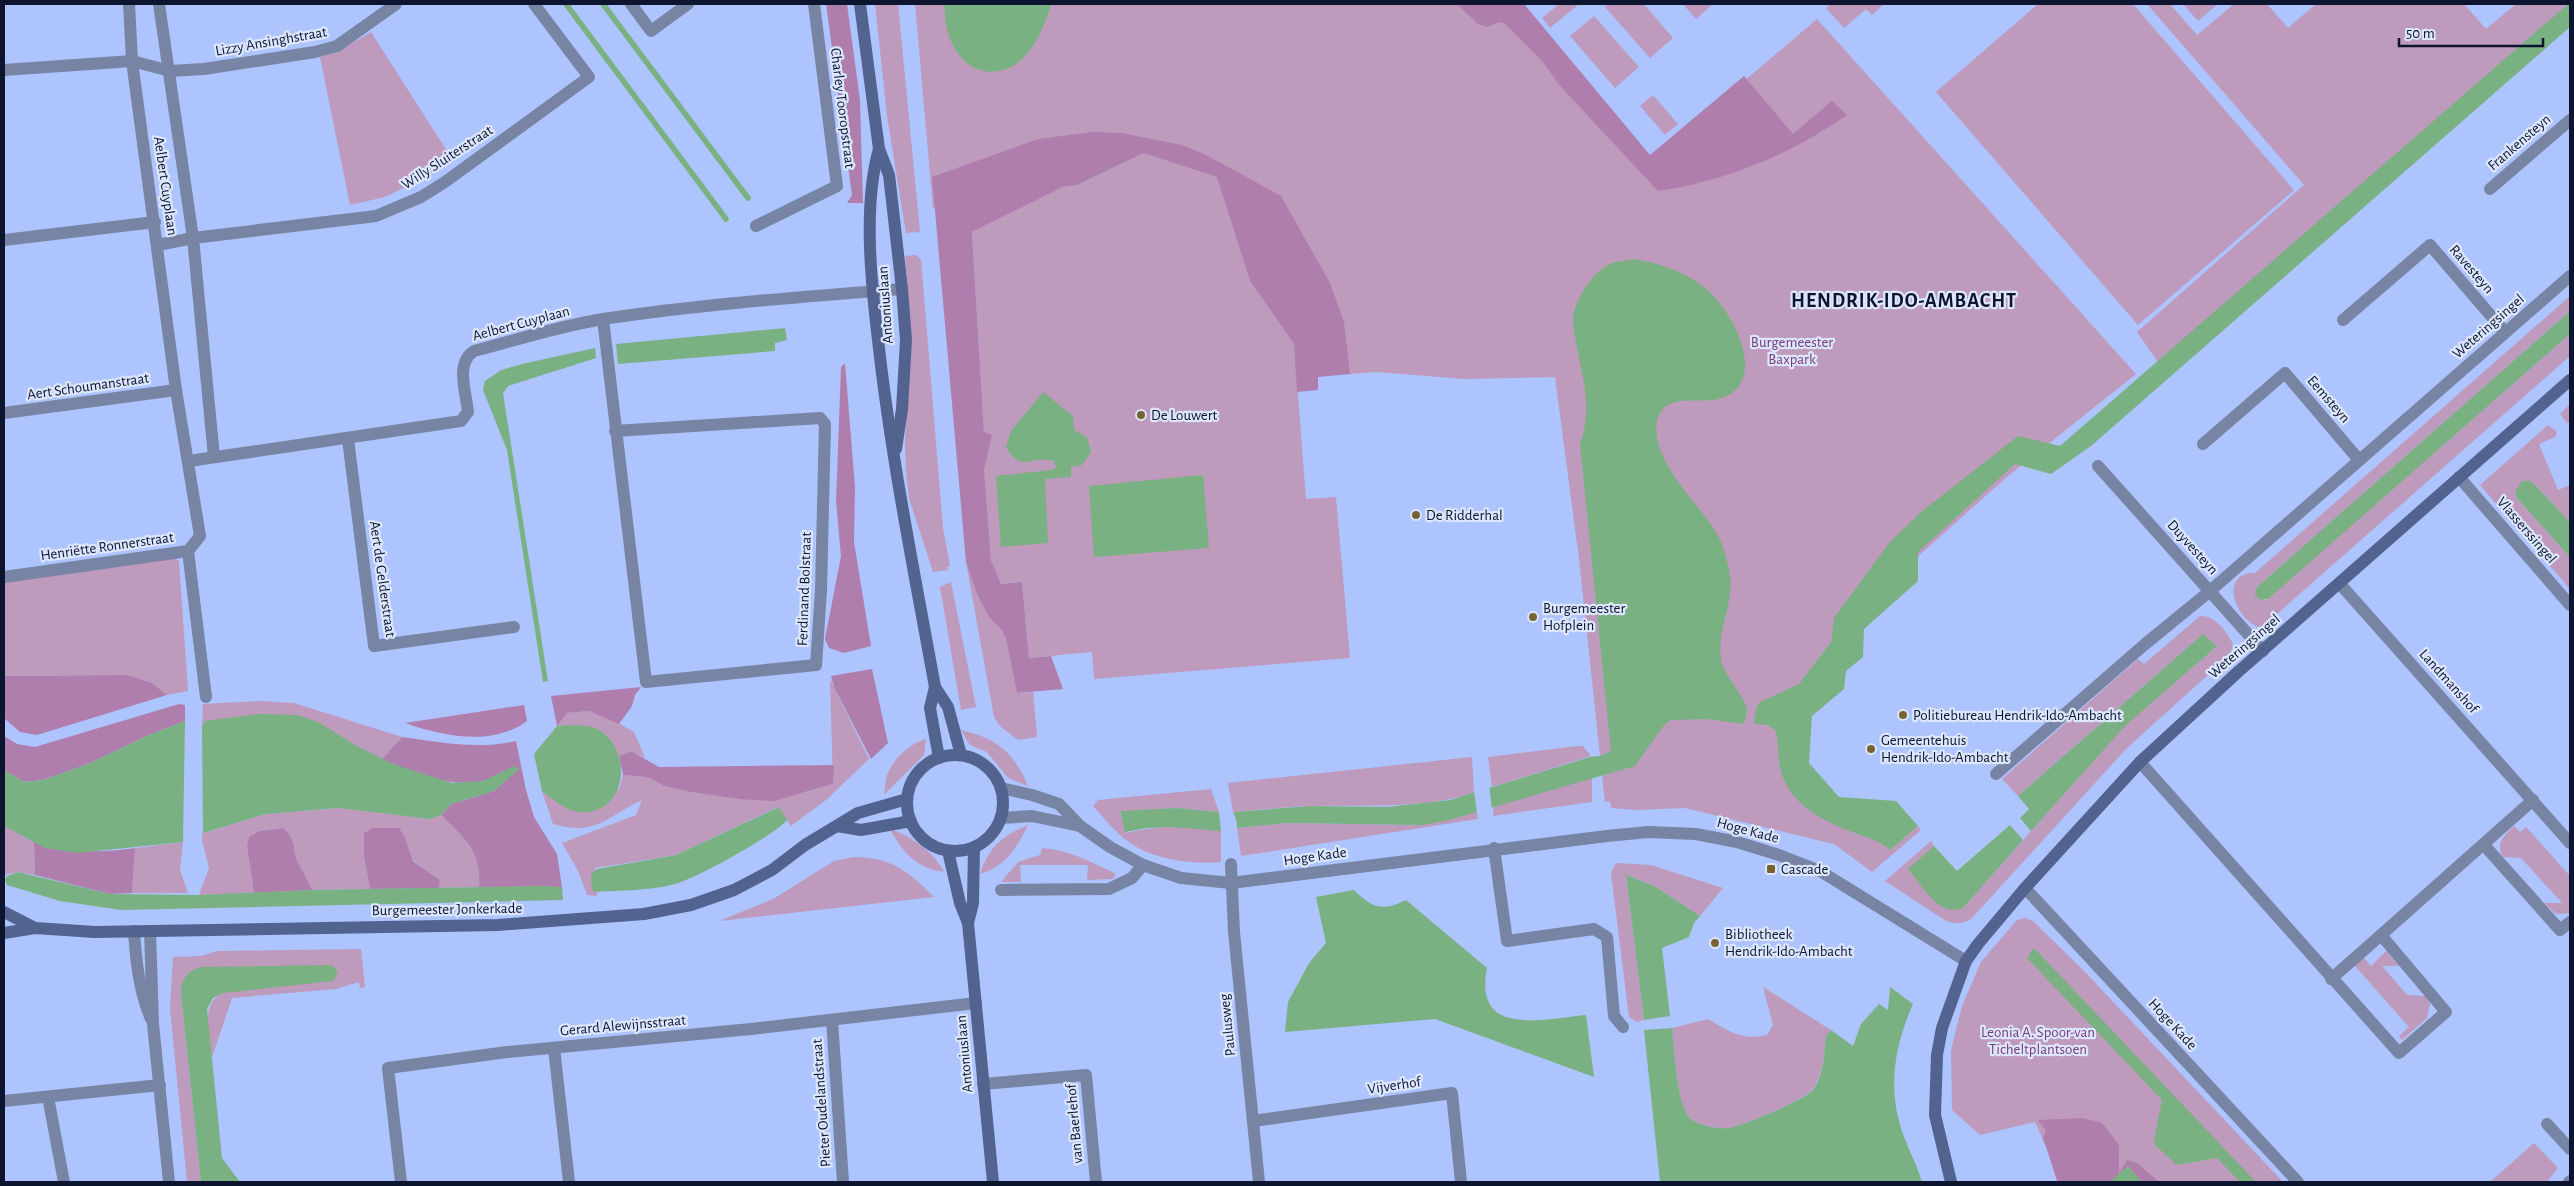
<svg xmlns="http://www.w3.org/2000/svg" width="2574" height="1186" font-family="'Alegreya Sans',sans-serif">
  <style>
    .green { fill: #be9abc }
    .forest { fill: #b07ead }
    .water { fill: #7ab182 }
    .pier { fill: #adc4ff }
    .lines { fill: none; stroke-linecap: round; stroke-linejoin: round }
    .stream { stroke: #7ab182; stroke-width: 5.5 }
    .pedestrian { stroke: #7884a3; stroke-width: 12 }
    .minor { stroke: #7884a3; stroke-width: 12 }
    .tertiary { stroke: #7884a3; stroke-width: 12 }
    .secondary { stroke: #536390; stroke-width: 12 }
    .poi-dot { fill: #766332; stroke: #dce6fc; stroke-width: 2 }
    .labels { text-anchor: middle; stroke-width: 4.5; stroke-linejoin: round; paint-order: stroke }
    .street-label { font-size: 15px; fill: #0c142f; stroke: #dce6fc }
    .park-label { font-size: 15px; fill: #793b77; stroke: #dce6fc }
    .poi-label { font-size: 15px; fill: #0c142f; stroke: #dce6fc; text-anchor: start }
    .district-label { font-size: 20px; font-weight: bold; letter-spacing: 1px; fill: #0c142f; stroke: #dce6fc }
  </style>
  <rect width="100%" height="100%" fill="#adc4ff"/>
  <g class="green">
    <polygon points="875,4 898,4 920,232 906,233 887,116"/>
    <polygon points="915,4 1506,4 1651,160 1817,19 2136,374 2008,476 1833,632 1831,642 1818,659 1779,761 1852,832 1880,841 1890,850 1918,826 1921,830 1872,872 1834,844 1685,808 1637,810 1611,808 1610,801 1605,802 1602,776 1606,775 1603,755 1600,756 1579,559 1555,377 1464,379 1376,372 1350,374 1218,178 1250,281 1294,344 1306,499 1336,497 1350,658 1094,679 1092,652 1029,658 1022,582 988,585 977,457 984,432 972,232 1063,187 1077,185 1138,156 1120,151 933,208"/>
    <polygon points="1559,4 1579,4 1550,28 1542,18"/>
    <polygon points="1608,4 1644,4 1673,38 1650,58 1605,7"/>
    <polygon points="1683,4 1713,4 1696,19"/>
    <polygon points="1830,4 1884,4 1872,15 1866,9 1844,28 1826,8"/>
    <polygon points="2038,4 2133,4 2294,190 2138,325 1936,92"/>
    <polygon points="2147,4 2170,4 2197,35 2234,4 2267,4 2288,28 2316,4 2464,4 2486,29 2516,4 2568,4 2158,362 2137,332 2304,185"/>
    <polygon points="2183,4 2218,4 2198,21"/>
    <polygon points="1594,16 1639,67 1615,88 1570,36"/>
    <polygon points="371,32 452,159 416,182 385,197 350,205 320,57 337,52"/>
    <polygon points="1653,95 1678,124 1665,135 1640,106"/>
    <polygon points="916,255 921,259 943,528 950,566 947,567 948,570 933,572 909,498 906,471 905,443 911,329 905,256"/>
    <path d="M2570,296v15l-314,277 9,13 305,-267v22l-309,272c-26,-8 -43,-55 -6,-55z"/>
    <polygon points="2570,404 2570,423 2567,423 2560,414"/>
    <polygon points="2548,425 2557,432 2555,437 2539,444 2558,490 2570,485 2570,522 2531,481 2516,497 2570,557 2570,589 2480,485"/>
    <polygon points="172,557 179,561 188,691 167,695 152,683 127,675 4,676 4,582"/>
    <polygon points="966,562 977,594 989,617 1003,630 1006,639 1017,693 1033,692 1037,737 1018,740 1001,727 994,717"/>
    <polygon points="951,582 976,707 961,710 940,587"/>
    <path d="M2200,616c15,-1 27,16 33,28l-3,11 -103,93 -155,170c-9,7 -16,6 -26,3l-61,-40 46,-40 3,5 -25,23 55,38 161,-182 92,-79 -14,-12 -185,162 -16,-17 136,-120 6,5z"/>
    <path d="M830,679l39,80 -43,41 -35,26 -13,-19 -102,48 -81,13 2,28 -10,-1 -9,-24 -16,-28 74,-28 6,-15c-34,16 -47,37 -89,24l-11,-33 21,15 56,-17 4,-14 24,2 17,9 75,13 68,-7 26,-8z"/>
    <polygon points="259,701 294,703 402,737 382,759 355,745 205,721 202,726 203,704"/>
    <polygon points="589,711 615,721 634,732 645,758 631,751 619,756 612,742 579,726 557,726 567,713"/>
    <path d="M961,730c36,9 52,21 67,56l-20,-8 -21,-26 -17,-7z"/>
    <path d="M926,739l-2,16 -40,40c1,-6 1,-14 3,-20 6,-16 23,-32 39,-36z"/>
    <polygon points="1578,746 1583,746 1591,756 1492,787 1488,757"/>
    <path d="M1472,757l2,36c-54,16 -108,12 -164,13 -26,1 -52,4 -77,6l-5,-29z"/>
    <polygon points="1592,777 1592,802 1493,816 1494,806"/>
    <path d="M1211,789l8,23 -42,-4 -57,4 6,21c32,-8 63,-7 95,-2v31c-26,3 -63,-2 -86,-16 -16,-9 -29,-26 -42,-40l5,-6z"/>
    <path d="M338,808l92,11 11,-4c24,24 41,36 38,72l-40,1 1,-8 -27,-20 -8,-22 -41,18 6,33 -58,1c-4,-9 -8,-17 -13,-25 -8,-13 0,-23 -16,-37l-23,3 -13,15 7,47 -55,2 10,-27 -7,-28 1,-13 1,6 62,-19z"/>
    <polygon points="1477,811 1478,819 1241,856 1237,828 1286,823 1423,825"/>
    <path d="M1028,825c-11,23 -23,42 -48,49 9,-27 22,-38 48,-49z"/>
    <polygon points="4,826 34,842 35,875 18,872 4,875"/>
    <path d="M2514,826l6,6 6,-5 44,49v37l-14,1 -12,-11h18l-41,-45 -18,-1c-8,-14 1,-21 11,-31z"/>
    <path d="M890,829c21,7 44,23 54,43 -28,-4 -41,-19 -54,-43z"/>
    <polygon points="183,842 180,870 188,893 132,893 135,848"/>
    <path d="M1042,848c28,2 49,14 74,26l-3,5 -26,1 1,-15h-68l1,17h-20l17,-20 22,-7z"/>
    <path d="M854,857c39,1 54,14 80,40l-215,24 54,-22 61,-38z"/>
    <polygon points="1616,863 1651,865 1723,888 1700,916 1654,886 1626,875 1644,1020 1637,1022 1629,1017 1611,873"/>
    <polygon points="2025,918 2033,921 2086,973 2283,1182 2057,1182 2047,1149 2035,1122 1980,1135 1952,1110 1951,1050 1962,1006 1981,962 2017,920"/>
    <path d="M361,949l4,38 -5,1 -1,-6 -23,7 -104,9 -20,59c-2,-21 -13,-53 11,-64l-42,1 20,188h-14l-17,-174 3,-51 28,-1 16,-5z"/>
    <polygon points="2386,951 2399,966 2382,966 2407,995 2426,996 2430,1003 2427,1018 2402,1040 2399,1036 2409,1027 2354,965 2363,957 2371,966"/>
    <path d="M1763,987l68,43 -5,6c-2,17 -2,41 -15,55 -8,9 -69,36 -83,37 -11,1 -31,-2 -39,-11 -12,-13 -15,-70 -17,-89l36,-9c20,12 35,22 59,16l6,-10z"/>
    <polygon points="2534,1143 2558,1168 2547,1182 2490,1182"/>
  </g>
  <g class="forest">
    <polygon points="826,4 847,4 860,100 863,203 847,203 852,195"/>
    <path d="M1457,4h67l126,151 94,-79 49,58 39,-33 15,14c-57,40 -121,66 -189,76l-97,-104 -19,-26 -38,-38 -5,-1 -12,5 -9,-3z"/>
    <polygon points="1093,132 1122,133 1182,145 1206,155 1281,196 1330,283 1344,322 1350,374 1318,377 1318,390 1297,392 1294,344 1250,281 1217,177 1144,153 1077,185 1063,187 972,232 984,432 992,435 984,470 991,561 1001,584 1022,582 1029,658 1051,656 1063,689 1017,693 1006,639 1002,630 989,617 977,594 966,562 932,177 1038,139"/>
    <polygon points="845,363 855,487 854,542 871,646 844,653 829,648 825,639 841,556 836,501 841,367"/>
    <polygon points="872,669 888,743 871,759 834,687 831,676"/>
    <polygon points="127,675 152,683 167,695 37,735 20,732 4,718 4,676"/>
    <polygon points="641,687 635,695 632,706 619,724 589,711 567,713 557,726 551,696"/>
    <polygon points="179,704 185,705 185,721 149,735 88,764 43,780 24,782 4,770 4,736 17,744 35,747"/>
    <path d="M524,705l3,16c-34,26 -85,15 -122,2z"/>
    <path d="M402,737c38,5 76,13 114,4l10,49 8,27 23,37 5,33h-83c3,-36 -14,-48 -38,-72l10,-11 43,-13 24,-22 -4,-2c-10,4 -21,11 -32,14 -33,7 -71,-8 -100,-22z"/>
    <polygon points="631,751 659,767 834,765 833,784 774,801 739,799 692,792 664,786 647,777 623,775 619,756"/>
    <path d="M283,828c16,14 8,24 16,37 5,8 9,16 13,25l-58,3 -7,-47 2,-9 11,-6z"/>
    <polygon points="373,828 399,828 405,838 413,861 440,880 439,888 370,889 364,856 364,833"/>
    <path d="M34,842c25,13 72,10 101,6l-3,45 -22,1 -75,-19z"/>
    <polygon points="2083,1118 2102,1123 2119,1145 2119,1173 2127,1160 2137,1163 2159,1182 2142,1182 2128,1166 2113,1179 2112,1182 2058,1182 2043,1138 2046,1131 2038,1120"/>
  </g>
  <g class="water">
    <path d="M945,4h106c-6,23 -21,59 -48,66 -40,11 -61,-33 -58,-66z"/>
    <path d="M2568,4h2v23l-479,419 -40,28 -36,-10 -97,88v29l-54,48 -1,28 -17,14 -2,18 -32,27 -3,47 30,34 57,4 22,25 -28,24c-12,-11 -23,-12 -38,-18 -34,-13 -67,-31 -73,-70 -1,-11 -1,-21 -3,-31l-8,-6 -14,-1 2,-16 4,-6 39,-18 32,-42 3,-24 55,-75 32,-31 97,-76 42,10z"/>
    <path d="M1634,259c28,5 50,12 72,30 24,19 62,86 21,107 -19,9 -42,0 -59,9 -13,7 -13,25 -10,37 9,35 41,62 59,92 6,9 9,24 12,35 8,32 -15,63 -7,94 3,13 24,36 25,46 0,4 -2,10 -3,15l-38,-5 -35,1 -7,5 -29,41 -186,54 -26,5 -137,-2 -49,5 -1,-9 -3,-7 76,-6 77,1 64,-7 140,-43 10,-1 11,-5 -31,-307c16,-44 -3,-79 -7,-122 -1,-19 20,-52 39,-59 7,-2 15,-2 22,-4z"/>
    <polygon points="2570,311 2570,334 2268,599 2260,600 2255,595 2256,588"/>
    <polygon points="785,328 787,340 775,343 775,351 618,364 616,344"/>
    <polygon points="595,348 596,358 508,386 503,393 548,681 543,682 507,450 483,390 485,381 501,370 522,364"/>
    <path d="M1043,392l30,24 1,14 13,7 4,15 -9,13 -11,2v10l-26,2 3,64 -47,4 -5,-71 56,-6 4,-3 -2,-6c-20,-7 -34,13 -48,-14l5,-16z"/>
    <polygon points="1203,475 1209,548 1094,557 1089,486"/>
    <polygon points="2522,481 2531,481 2570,522 2570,557 2516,497 2515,492"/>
    <polygon points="2203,634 2217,646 2125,726 2031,831 2020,818 2029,809 2018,796"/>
    <polygon points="258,714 298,715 320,723 355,745 393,764 452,783 483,781 514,766 519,769 494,791 451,804 441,815 430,819 338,808 266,814 203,833 202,726 205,721"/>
    <polygon points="185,721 183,842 77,853 45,848 4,826 4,770 24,782 43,780 88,764 149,735"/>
    <path d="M557,726c12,0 31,-3 42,4 36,22 27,87 -21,82 -13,-2 -26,-13 -36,-21l-8,-37z"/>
    <path d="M779,807l8,13c-12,15 -92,59 -112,64 -25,7 -54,6 -80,8l-3,-2 -1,-15 6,-6 79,-14z"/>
    <polygon points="1177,808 1219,812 1221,831 1173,827 1147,828 1125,832 1120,811"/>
    <path d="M2010,825l13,15 -59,67c-24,13 -42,-22 -56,-38l26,-23 23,25z"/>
    <polygon points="18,872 110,894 199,895 312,890 543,886 562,887 563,900 121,910 60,901 7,885 5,880 7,876"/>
    <polygon points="1626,875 1654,886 1700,916 1694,923 1689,937 1662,948 1670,1016 1644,1020"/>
    <path d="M1354,890c18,18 28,22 52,10l81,68c-14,70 56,51 99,47l8,62 -159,-58 -150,13 3,-30 21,-39 17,-20 -10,-46z"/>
    <polygon points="2034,948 2256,1182 2240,1182 2217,1158 2177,1165 2156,1146 2154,1140 2162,1100 2027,958"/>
    <path d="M332,965l6,8 -5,8 -110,12 -10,5 -6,11 15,149 18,24h-39l-20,-188c0,-14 6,-24 21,-27z"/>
    <path d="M1890,987l23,17c-16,36 -25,77 -14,117 5,21 17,40 23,61h-262l-16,-152 28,-2c2,19 5,76 17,89 8,9 28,12 39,11 14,-1 75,-28 84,-37 12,-14 12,-38 14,-55l5,-6 22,16 8,-22 18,-20 9,6z"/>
    <polygon points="2128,1166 2142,1182 2112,1182 2113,1179"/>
  </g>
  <polygon class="pier" points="1489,785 1492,809 1477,814 1474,790"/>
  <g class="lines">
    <g class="stream">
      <polyline points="566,4 726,219"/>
      <polyline points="603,4 748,198"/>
    </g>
    <polyline class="pedestrian" points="554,1048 569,1182"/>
    <g class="minor">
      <polyline points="129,4 132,61 176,390 200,536 188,551"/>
      <polyline points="159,4 193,238 214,457"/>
      <polyline points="631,4 651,31 688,4"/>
      <polyline points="4,70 132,61 170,71 204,69 315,52 337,46 396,4"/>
      <polyline points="2490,189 2570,120"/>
      <polyline points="756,226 837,186 814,4"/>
      <polyline points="4,240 155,222"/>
      <polyline points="158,245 193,238 376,216 421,197 445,182 589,77 534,4"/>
      <polyline points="603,319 646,682 816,665 821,590 825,424 820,418 615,431"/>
      <polyline points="2343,320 2430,245 2505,332"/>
      <polyline points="4,413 176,390"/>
      <polyline points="348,439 374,646 514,627"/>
      <polyline points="2203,444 2285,373 2359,460"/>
      <path d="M189,461l272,-40 7,-9c-2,-20 -13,-49 6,-61 43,-11 85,-25 129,-32 99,-15 199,-22 299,-30"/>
      <polyline points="2098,466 2263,651"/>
      <polyline points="2459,477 2570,605"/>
      <polyline points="4,577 188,551 206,697"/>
      <polyline points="2340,584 2570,843"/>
      <polyline points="2140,762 2399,1053 2446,1012 2381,935 2533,800"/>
      <polyline points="1996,774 2144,645 2210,591 2570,276"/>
      <polyline points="2484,845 2560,930 2570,922"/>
      <polyline points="1494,848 1507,941 1594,929 1607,937 1614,1016 1623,1027"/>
      <polyline points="1231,864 1234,932 1259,1182"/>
      <polyline points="2025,888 2298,1182"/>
      <polyline points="1001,890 1109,889 1132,878 1143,865"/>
      <polyline points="2331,979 2381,935"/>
      <polyline points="832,1020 843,1182"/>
      <polyline points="983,1084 1086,1075 1096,1182"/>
      <polyline points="48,1097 64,1182"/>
      <polyline points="4,1101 160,1085"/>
      <polyline points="1253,1121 1452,1093 1461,1182"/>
      <polyline points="2547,1124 2570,1149"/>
      <polyline points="401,1182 388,1068 507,1052 751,1029 976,1003"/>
      <polyline points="2569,1182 2570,1181"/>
    </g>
    <g class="tertiary">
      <polyline points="1001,788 1032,795 1059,804 1080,826 1110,847 1143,865 1181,878 1231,883 1607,836 1648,832 1696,834 1737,842 1779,855 1820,871 1966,961"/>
      <polyline points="1001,818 1032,816 1080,826"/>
      <path d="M134,931c2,30 5,60 17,88"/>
      <polyline points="150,931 153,1024 169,1182"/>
    </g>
    <g class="secondary">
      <polyline points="860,4 879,149 889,175 902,289 906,340 902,409 896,449"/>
      <path d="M879,149c-16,56 -8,132 -1,191 13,117 36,231 57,347l13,20 13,48"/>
      <polyline points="935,687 930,708 939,758"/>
      <circle cx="955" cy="803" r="48"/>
      <polyline points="837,826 861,830 911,821"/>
      <polyline points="948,851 960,903 968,923 993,1182"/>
      <polyline points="4,912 35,928"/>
      <polyline points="968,923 973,903 974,847"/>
      <polyline points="4,933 35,928 95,932 498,925 644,914 691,905 734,890 772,870 805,845 858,813 907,799"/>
      <polyline points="1951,1182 1935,1115 1937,1055 1942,1028 1966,961 1978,944 2025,888 2140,762 2239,671 2570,380"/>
    </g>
  </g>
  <g class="poi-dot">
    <circle cx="1141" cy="415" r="5"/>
    <circle cx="1416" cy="515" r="5"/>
    <circle cx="1533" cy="617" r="5"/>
    <circle cx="1903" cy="715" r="5"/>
    <circle cx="1871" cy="749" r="5"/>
    <rect x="1766" y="864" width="10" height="10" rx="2.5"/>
    <circle cx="1715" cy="943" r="5"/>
  </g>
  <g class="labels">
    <g class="street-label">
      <text transform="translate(271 41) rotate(-10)" y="5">Lizzy Ansinghstraat</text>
      <text transform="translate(843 108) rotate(83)" y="5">Charley Tooropstraat</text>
      <text transform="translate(2519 142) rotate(-41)" y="5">Frankensteyn</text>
      <text transform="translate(447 157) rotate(-33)" y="5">Willy Sluiterstraat</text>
      <text transform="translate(166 186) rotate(82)" y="5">Aelbert Cuyplaan</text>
      <text transform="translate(2472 269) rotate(49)" y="5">Ravesteyn</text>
      <text transform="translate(885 305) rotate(-94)" y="5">Antoniuslaan</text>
      <text transform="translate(521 323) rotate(-15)" y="5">Aelbert Cuyplaan</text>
      <text transform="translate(2488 326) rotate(-41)" y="5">Weteringsingel</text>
      <text transform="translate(88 386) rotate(-8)" y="5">Aert Schoumanstraat</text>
      <text transform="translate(2329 399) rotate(49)" y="5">Eemsteyn</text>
      <text transform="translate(2527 530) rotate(49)" y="5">Vlasserssingel</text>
      <text transform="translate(107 546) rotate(-8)" y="5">Henriëtte Ronnerstraat</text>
      <text transform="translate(2193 547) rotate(48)" y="5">Duyvesteyn</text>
      <text transform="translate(383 579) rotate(82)" y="5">Aert de Gelderstraat</text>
      <text transform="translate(804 589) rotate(-88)" y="5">Ferdinand Bolstraat</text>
      <text transform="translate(2244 646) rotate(-41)" y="5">Weteringsingel</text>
      <text transform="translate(2449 681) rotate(48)" y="5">Landmanshof</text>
      <text transform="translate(1748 830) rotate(15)" y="5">Hoge Kade</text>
      <text transform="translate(1315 856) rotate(-8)" y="5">Hoge Kade</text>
      <text transform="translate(447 909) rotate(-1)" y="5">Burgemeester Jonkerkade</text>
      <text transform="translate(2173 1024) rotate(47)" y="5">Hoge Kade</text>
      <text transform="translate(623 1025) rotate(-5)" y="5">Gerard Alewijnsstraat</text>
      <text transform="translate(1227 1025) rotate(-96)" y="5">Paulusweg</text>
      <text transform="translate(964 1054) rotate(-95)" y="5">Antoniuslaan</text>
      <text transform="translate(1394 1085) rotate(-8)" y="5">Vijverhof</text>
      <text transform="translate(821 1103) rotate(-94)" y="5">Pieter Oudelandstraat</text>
      <text transform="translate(1074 1124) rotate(-95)" y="5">van Baerlehof</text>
    </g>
    <g class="park-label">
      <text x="1792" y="347">Burgemeester<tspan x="1792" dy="17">Baxpark</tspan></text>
      <text x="2038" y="1037">Leonia A. Spoor-van<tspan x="2038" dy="17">Ticheltplantsoen</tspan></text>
    </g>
    <g class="poi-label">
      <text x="1151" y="420">De Louwert</text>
      <text x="1426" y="520">De Ridderhal</text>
      <text x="1543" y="613">Burgemeester<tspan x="1543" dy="17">Hofplein</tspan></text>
      <text x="1913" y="720">Politiebureau Hendrik-Ido-Ambacht</text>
      <text x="1881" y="745">Gemeentehuis<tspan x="1881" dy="17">Hendrik-Ido-Ambacht</tspan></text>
      <text x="1781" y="874">Cascade</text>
      <text x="1725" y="939">Bibliotheek<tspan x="1725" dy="17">Hendrik-Ido-Ambacht</tspan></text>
    </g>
    <g class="district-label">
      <text x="1904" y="307">HENDRIK-IDO-AMBACHT</text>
    </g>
  </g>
  <rect width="2574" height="1186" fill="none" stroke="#0c142f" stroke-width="10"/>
  <path d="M2399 38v8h144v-8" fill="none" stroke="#0c142f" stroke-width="2.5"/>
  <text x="2406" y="38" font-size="15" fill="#0c142f" stroke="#dce6fc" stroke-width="4" paint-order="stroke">50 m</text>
</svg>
